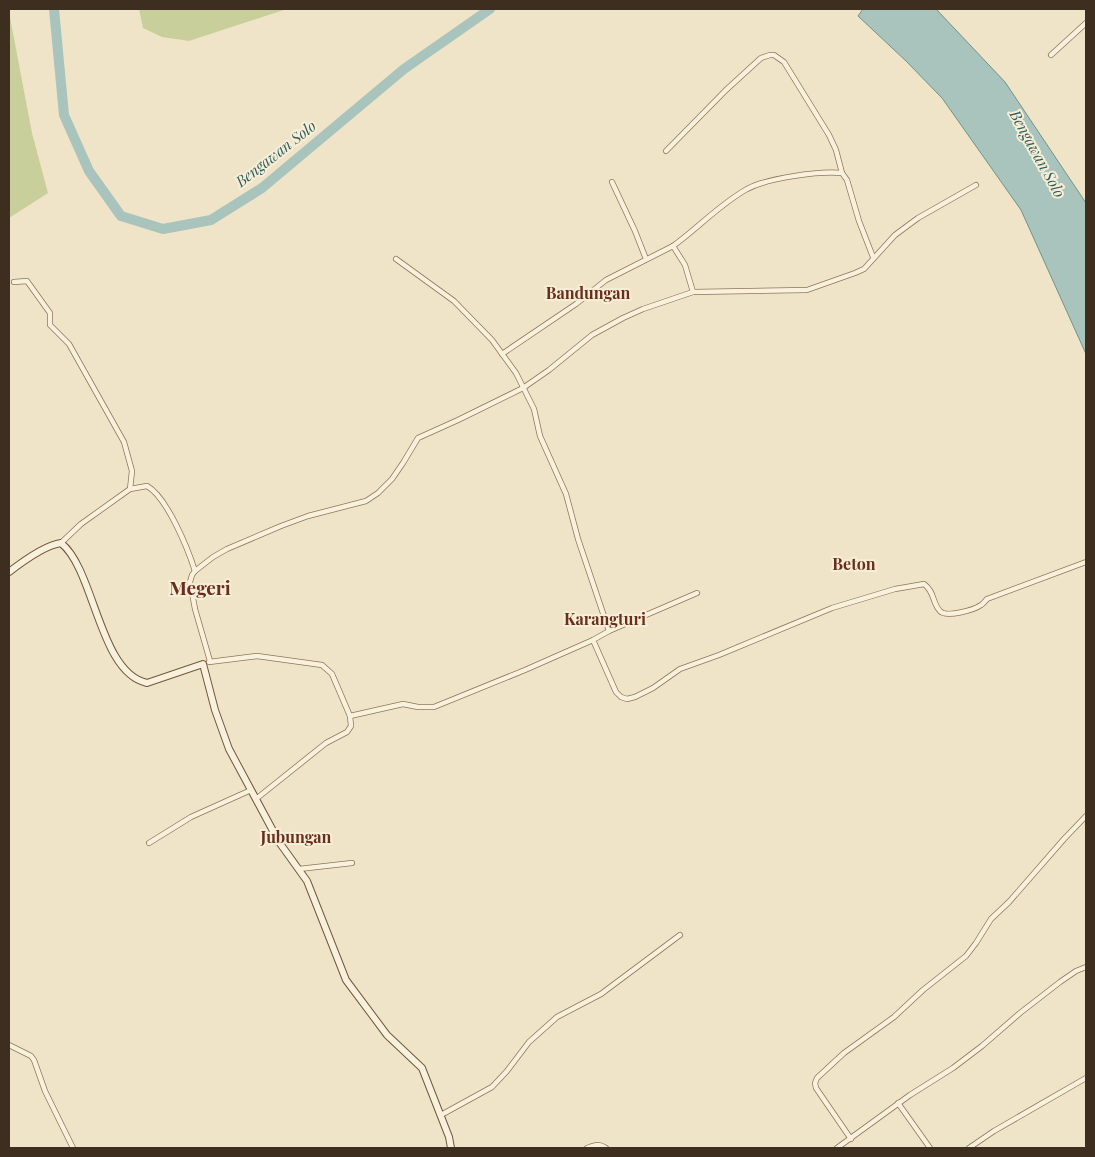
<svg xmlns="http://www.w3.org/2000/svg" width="1095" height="1157" font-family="'Playfair Display',serif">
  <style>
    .green { fill: #c9cf9b }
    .water { fill: #a9c4bc; stroke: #6f938a }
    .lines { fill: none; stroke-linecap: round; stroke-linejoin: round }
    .river { stroke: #a9c4bc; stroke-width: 10 }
    .street-casing { stroke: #8d765c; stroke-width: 6 }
    .secondary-casing { stroke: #6f573f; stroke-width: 8 }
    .street { stroke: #faf1dc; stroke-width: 4.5 }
    .secondary { stroke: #faf1dc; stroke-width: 6 }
    .labels { text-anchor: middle; stroke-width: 4; stroke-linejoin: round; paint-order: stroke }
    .water-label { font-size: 15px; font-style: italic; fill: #2f5d5a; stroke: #f7eed8 }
    .quarter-label { font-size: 16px; font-weight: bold; fill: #6b2e1e; stroke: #f7eed8 }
    .district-label { font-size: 19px; font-weight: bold; fill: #6b2e1e; stroke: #f7eed8 }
  </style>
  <rect width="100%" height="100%" fill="#f0e4c8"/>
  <g class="green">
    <polygon points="139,9 287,9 189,41 162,37 143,28"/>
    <polygon points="9,12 32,133 48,193 9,218"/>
  </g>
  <polygon class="water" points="863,9 936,9 1005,82 1086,203 1086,354 1021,210 942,98 906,61 858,16"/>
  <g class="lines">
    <polyline class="river" points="54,9 64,115 89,171 121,216 163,229 211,220 262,188 404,69 490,9"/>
    <defs>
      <g id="street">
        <polyline points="1051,55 1086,23"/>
        <polyline points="666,151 726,90 761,58 770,55 774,55 784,62 829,135 836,150 842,173"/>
        <polyline points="612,182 635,231 646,259"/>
        <path d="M673,246c25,-18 47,-42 74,-57 21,-11 71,-18 95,-16l5,7 12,41 14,36"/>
        <polyline points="14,282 27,281 50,313 50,325 69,344 124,442 132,471 130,489 81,524 61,543"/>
        <polyline points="502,354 576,304 606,280 673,246 685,265 693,292"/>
        <path d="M130,489l17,-3c20,11 41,63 48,85"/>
        <polyline points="609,631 697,593"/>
        <path d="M593,640l23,52 5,5 6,2 8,-2 18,-9 27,-19 39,-14 113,-47 63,-19 29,-5c11,8 8,19 16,27 6,7 34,-1 41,-6 1,0 6,-6 6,-6l99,-37"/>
        <polyline points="210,661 195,609 190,582 192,575 195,571 213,557 227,549 281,526 308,516 366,501 378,493 392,479 403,463 418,438 458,420 523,388 549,370 592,335 623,318 643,309 693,292 807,290 855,273 864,269 895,235 918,218 976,185"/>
        <polyline points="209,662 257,656 322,665 332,674 350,716 351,726 347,732 326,743 256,799"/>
        <polyline points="350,716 403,704 418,707 434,707 525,670 593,640 609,631 578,539 566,494 540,436 534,409 516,373 492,340 454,301 396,259"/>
        <polyline points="149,843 191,817 251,790"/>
        <polyline points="299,869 352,863"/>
        <polyline points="9,1045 31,1056 34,1060 45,1091 73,1148"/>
        <polyline points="898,1103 930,1148"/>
        <polyline points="441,1115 492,1087 507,1071 529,1042 557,1017 601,994 680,935"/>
        <polyline points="851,1139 816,1088 815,1083 817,1078 844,1053 894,1017 923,990 966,956 976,943 991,919 1009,902 1064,839 1086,816"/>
        <path d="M587,1148c8,-3 12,-5 19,0"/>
        <polyline points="837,1148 910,1095 953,1068 982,1046 1020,1013 1060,982 1076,971 1086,967"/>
        <polyline points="969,1148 994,1131 1086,1078"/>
      </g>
      <path id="secondary" d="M9,572c13,-10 36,-27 52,-29 34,27 38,130 86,140l56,-19 12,46 14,39 50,93 28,39 39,99 41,55 35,33 27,69 2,11"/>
    </defs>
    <use href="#street" class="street-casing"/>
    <use href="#secondary" class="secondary-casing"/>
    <use href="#street" class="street"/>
    <use href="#secondary" class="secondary"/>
  </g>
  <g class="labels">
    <g class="water-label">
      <text transform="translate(276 154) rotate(-38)" y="5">Bengawan Solo</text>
      <text transform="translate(1037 154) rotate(61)" y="5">Bengawan Solo</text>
    </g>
    <g class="quarter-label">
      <text x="588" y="299">Bandungan</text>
      <text x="854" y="570">Beton</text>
      <text x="605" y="625">Karangturi</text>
      <text x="296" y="843">Jubungan</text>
    </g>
    <g class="district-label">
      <text x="200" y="595">Megeri</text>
    </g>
  </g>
  <rect width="1095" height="1157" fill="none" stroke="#3d2e20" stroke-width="20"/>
</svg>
